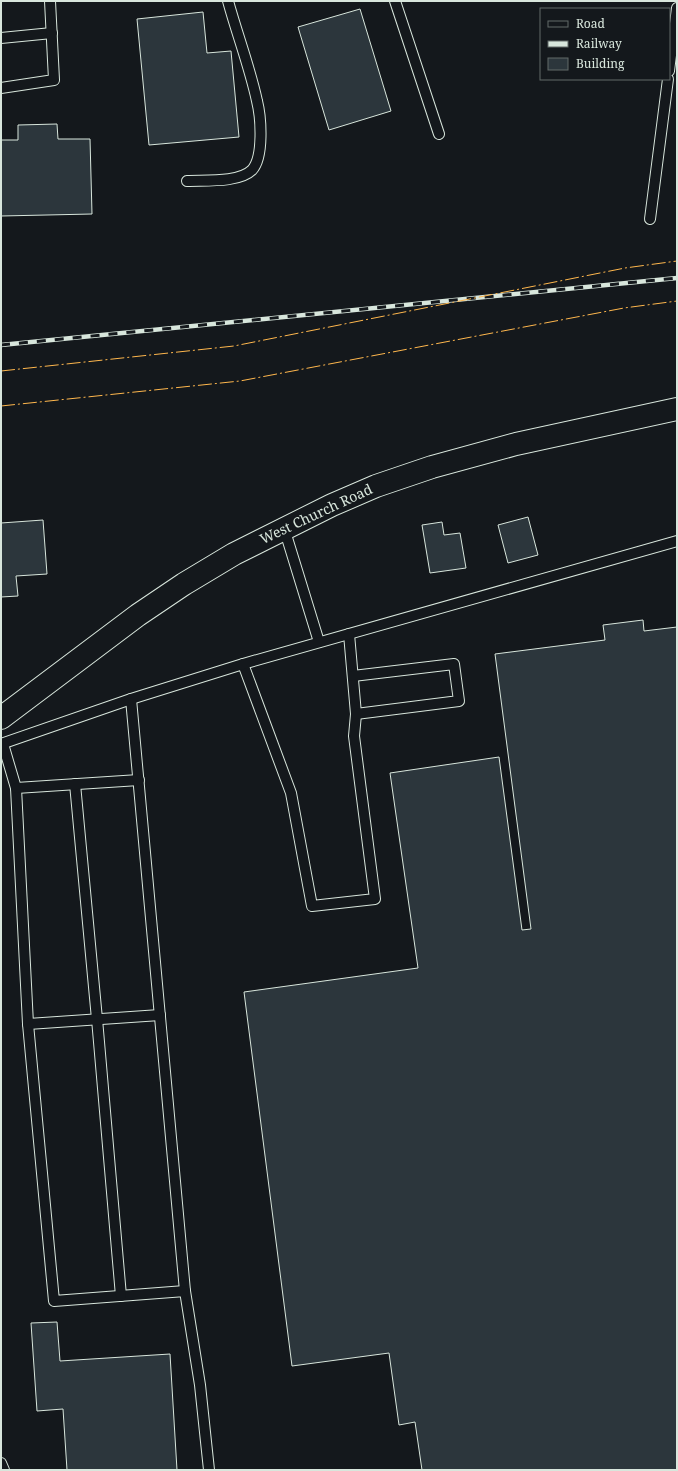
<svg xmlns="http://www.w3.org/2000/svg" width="678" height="1471" font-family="'Noto Serif',serif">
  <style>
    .building { fill: #2c363c; stroke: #d8e6dc }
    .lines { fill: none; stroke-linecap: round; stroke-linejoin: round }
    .lane-casing { stroke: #d8e6dc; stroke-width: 12 }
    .secondary-casing { stroke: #d8e6dc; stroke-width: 24 }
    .lane { stroke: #14181c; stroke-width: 10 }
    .secondary { stroke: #14181c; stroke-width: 22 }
    .rail-casing { stroke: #d8e6dc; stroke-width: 4.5 }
    .rail { stroke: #14181c; stroke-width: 3; stroke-dasharray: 9; stroke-linecap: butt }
    .power { stroke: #ffb74d; stroke-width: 1; stroke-dasharray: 14 3 2 3; stroke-linecap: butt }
    .labels { text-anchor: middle; stroke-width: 3; stroke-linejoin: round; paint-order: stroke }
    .street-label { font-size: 14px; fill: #d8e6dc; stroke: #14181c }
  </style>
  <rect width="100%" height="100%" fill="#14181c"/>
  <g class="building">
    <polygon points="360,9 391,111 329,130 298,27"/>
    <polygon points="203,12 207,53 231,51 239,137 149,145 137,19"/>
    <polygon points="57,124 58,139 90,139 92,214 1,216 1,140 18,140 18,125"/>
    <polygon points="528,517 538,555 508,563 498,525"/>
    <polygon points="43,520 47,574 16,576 18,596 1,597 1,523"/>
    <polygon points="442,522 444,535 460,533 466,568 430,573 422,525"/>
    <polygon points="643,620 644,631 677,627 677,1470 422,1470 415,1422 399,1425 389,1353 292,1366 244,992 418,968 390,773 499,757 522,930 531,929 495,654 605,640 603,625"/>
    <polygon points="57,1322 60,1361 170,1354 177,1470 67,1470 63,1409 37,1411 31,1323"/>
  </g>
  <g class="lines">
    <defs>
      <g id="lane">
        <polyline points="395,1 439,134"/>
        <polyline points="1,38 52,33"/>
        <polyline points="669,71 677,8"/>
        <polyline points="1,88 54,80 50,1"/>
        <path d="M187,181c17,-1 52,2 65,-11 12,-13 9,-53 5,-69 -7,-33 -20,-67 -29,-100"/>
        <polyline points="650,219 668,79"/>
        <polyline points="284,528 319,642"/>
        <polyline points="243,664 291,793 312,906 375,899 354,736 356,714 349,634"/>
        <polyline points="353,676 454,664 459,701 356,714"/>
        <polyline points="131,699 185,1291"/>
        <polyline points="1,744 131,699 243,664 677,541"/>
        <polyline points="3,744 16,788 28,1024 54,1301 185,1291 200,1385 209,1470"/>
        <polyline points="75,784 97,1019 121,1296"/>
        <polyline points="16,788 139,780"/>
        <polyline points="28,1024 160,1015"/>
        <polyline points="1,1463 4,1470"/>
      </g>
      <polyline id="secondary" points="1,718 138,615 184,584 234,554 332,505 376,486 432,467 516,444 677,409"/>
    </defs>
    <use href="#lane" class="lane-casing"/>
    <use href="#secondary" class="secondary-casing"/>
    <use href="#lane" class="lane"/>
    <use href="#secondary" class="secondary"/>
    <defs>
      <polyline id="rail" points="1,345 677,278"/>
    </defs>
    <use href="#rail" class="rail-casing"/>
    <use href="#rail" class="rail"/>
    <g class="power">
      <polyline points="1,371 234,346 625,268 677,261"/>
      <polyline points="1,406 240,381 624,308 677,301"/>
    </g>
  </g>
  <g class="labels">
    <g class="street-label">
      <text transform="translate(316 514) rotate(-25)" y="5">West Church Road</text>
    </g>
  </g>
  <rect width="678" height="1471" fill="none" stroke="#d8e6dc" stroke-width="4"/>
  <rect x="540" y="8" width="130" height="72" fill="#14181c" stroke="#626a69"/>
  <rect x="548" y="21" width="20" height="6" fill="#14181c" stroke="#626a69"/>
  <text x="576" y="28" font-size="12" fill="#d8e6dc">Road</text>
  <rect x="548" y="41" width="20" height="6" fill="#d8e6dc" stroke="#626a69"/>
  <text x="576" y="48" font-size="12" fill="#d8e6dc">Railway</text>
  <rect x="548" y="58" width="20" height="12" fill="#2c363c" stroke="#626a69"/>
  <text x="576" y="68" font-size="12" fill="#d8e6dc">Building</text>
</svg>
